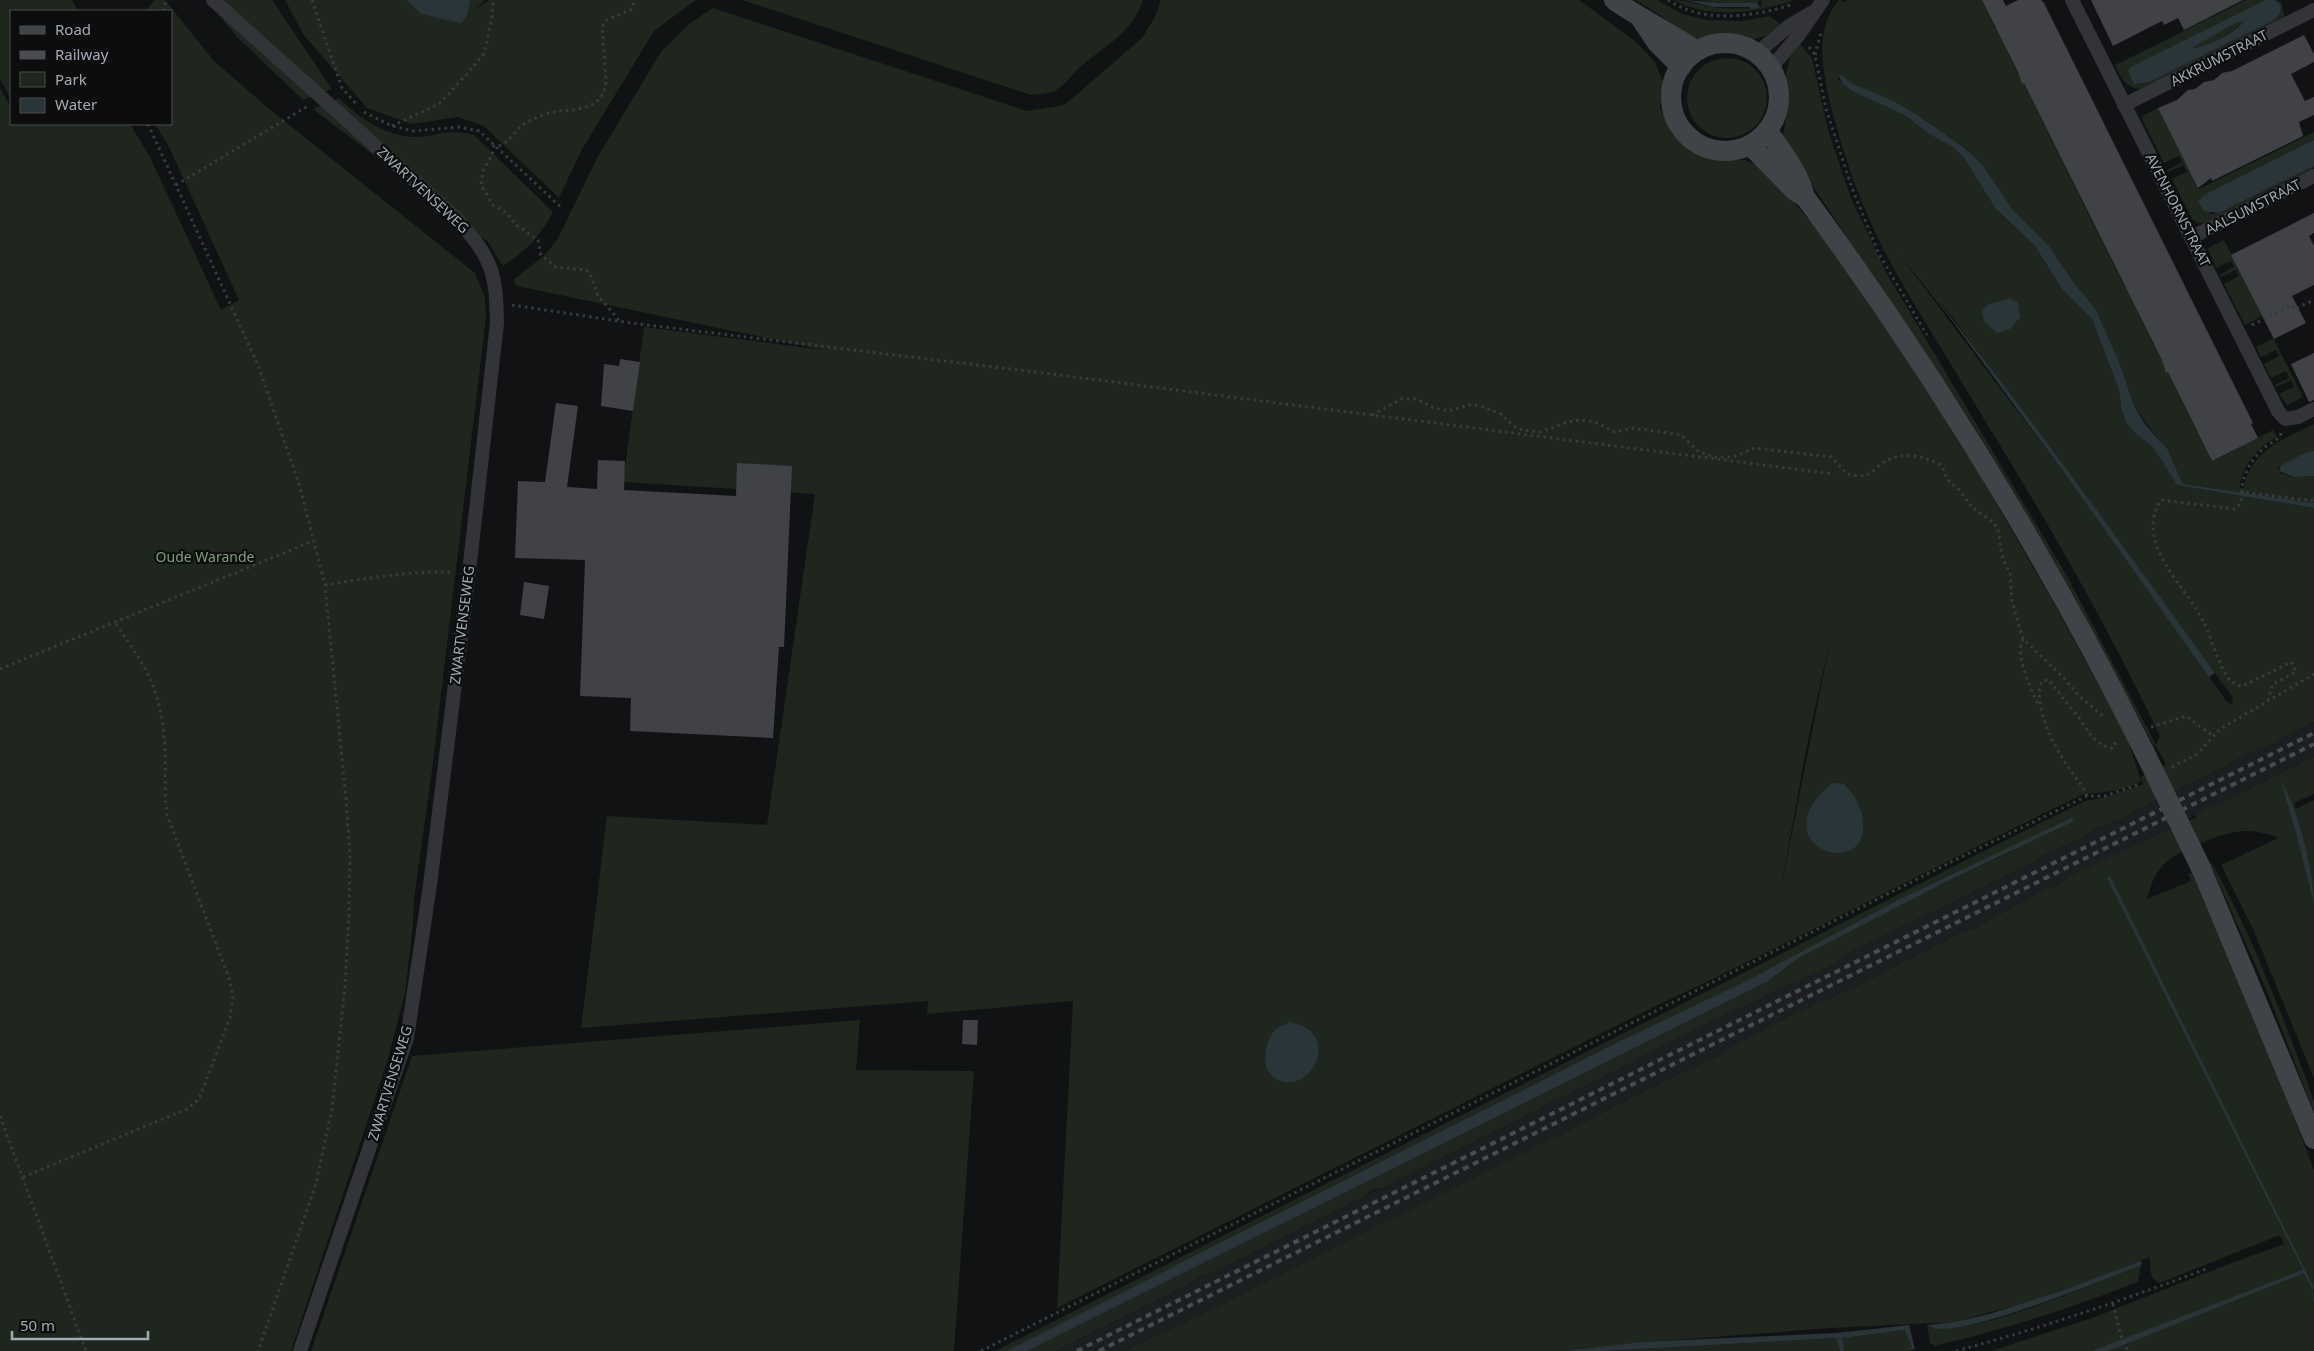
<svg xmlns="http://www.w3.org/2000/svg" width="2314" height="1351" font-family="'Noto Sans',sans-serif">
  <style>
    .built { fill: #1d1e20 }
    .green { fill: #1e261e; fill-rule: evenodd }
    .water { fill: #2a3539; fill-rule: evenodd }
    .building { fill: #404246 }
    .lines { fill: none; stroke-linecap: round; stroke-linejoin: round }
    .path { stroke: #383b3f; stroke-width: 3; stroke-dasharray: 2.5 4; stroke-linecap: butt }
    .minor { stroke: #323438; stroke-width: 14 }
    .secondary { stroke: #404448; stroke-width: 20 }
    .rail { stroke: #494d51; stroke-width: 4; stroke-dasharray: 6 5; stroke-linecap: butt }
    .secondary-bridge { stroke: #404448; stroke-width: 20 }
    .labels { text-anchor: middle; stroke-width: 4.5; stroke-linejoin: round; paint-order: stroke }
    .street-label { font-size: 14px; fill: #a2abb4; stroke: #0d0d0e }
    .park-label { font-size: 14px; fill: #7da079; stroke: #0d0d0e }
  </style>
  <rect width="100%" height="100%" fill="#111213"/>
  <polygon class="built" points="2314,722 2314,757 2139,843 2057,886 2045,889 1973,929 1961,932 1859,985 1796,1013 1731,1047 1721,1055 1670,1078 1569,1130 1562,1135 1393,1220 1374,1227 1215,1308 1124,1351 1055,1351 1193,1282 1200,1276 1219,1270 1362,1198 1372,1191 1383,1188 1538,1110 1549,1103 1556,1101 1704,1025 1836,963 1846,954 2035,862 2041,856 2081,839 2096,828 2122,819 2142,807 2227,766 2244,755 2270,745"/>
  <g class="green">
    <polygon points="0,0 72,0 78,11 11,11 11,99 0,79"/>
    <polygon points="155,0 165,0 214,61 273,112 475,273 485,298 486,317 432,770 414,899 413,924 405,993 388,1059 291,1351 0,1351 0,88 11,108 11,124 130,124 150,157 221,310 239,300 169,147 155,124 171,124 171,11 145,11"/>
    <polygon points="207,0 272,0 332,89 303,100 238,38"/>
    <polygon points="285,0 407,0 421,14 467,16 470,0 485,0 473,11 489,0 696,0 654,31 581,151 559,198 484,126 458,117 412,124 367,108 303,34"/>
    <path d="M742,0h401c-11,33 -38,46 -63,67 -9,8 -15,19 -26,24 -6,3 -15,3 -23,4z"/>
    <path d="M1161,0h418l56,41 20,21 9,22 -4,23 12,27 18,17 9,4 13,4 33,1 18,7 53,61 23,30 116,174 96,166 76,139 14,44c-16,10 -39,12 -57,13 -144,69 -285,145 -430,213l-597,301 16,-307 -146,13 1,-13 -347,27 26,-212 160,9 48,-331 -192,-12 21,-155 180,23 -307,-64 -4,-6 32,-25 13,-17 39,-80 64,-106 29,-29 23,-15 314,103 37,-6 12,-10 66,-57 13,-21zM1832,631l-52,262 27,-148z"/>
    <polygon points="1636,0 1657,0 1682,14 1706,20 1742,21 1770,16 1780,24 1767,35 1756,39 1698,38 1693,37"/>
    <path d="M1673,0c14,0 25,5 39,7 15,2 33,2 48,0l2,-4 -2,-3 -3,3h-36l-22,-3h96c-40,13 -84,20 -122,0z"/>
    <path d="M1839,0l6,2 2,-2h135l12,25 -1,1 3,2 13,26 -2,1h2l14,28 -1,1 2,-1 14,28 -2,2 2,-1 14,28 -2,2 3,-1 14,28 -2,1h2l14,28 -2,1h2l14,28 -1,1h2l14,28 -2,1h2l14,28 -2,1 3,-1 14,28 -2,2 2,-1 14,28 -2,2 3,-1 13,28 -1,2 2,-1 14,28 -2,1h2l14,28 -2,1h3l14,28 -2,1 4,2 60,-31 4,7c-19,10 -36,29 -37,51h4c6,-38 40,-49 70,-64v27l-7,1 -12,8 -15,6 -2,3 2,4 14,4 20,-1v27l-131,-19 -13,-30 -35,-46 -17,-49 -23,-51 -21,-25 -25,-37 -36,-36 -31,-46 -19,-17 -47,-33 -22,-13 -43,-18 -9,-8 -4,4 14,12 54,25 23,18 24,13 11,11 31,50 40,38 27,43 30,30 27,71 2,18 5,14 9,11 18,14 24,38 137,23v214l-44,23 -26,10 -17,11 -85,41 -20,12 -26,9 -15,11 -40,17 -6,6 -189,92 -10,9 -132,62 -148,76 -7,2 -11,7 -155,78 -11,2 -10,8 -143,72 -19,6 -7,6 -138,69h-28l740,-369 30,-23 151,-78 73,-34 -127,55 -144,77 -132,63 -612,309h-11l997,-504 93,-46 21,-4 37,-13 -2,-7 25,-13 -10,-18h-2l-98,-180 -82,-139 -186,-278 -5,-14 5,-28 -2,-34 4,-16 10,-13 12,14 16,72 23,68 36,76 180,302 89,169 4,-9c-36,-75 -75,-148 -117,-219 -35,-59 -70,-116 -105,-174 -25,-41 -51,-82 -70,-127 -16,-35 -27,-72 -37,-109 -8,-36 -18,-77 8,-107zM1899,254l51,60 126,168 157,216 -1,6 -5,-2 -154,-217z"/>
    <path d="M2246,0h19l-135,67 4,17 140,-64 7,-12 -2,-5 -4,-3 6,2 4,16 -143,71c-17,0 -21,-12 -27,-24z"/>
    <path d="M2244,21c-6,10 -41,28 -52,27l44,-25z"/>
    <circle cx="1727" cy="98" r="40"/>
    <path d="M339,98c20,20 45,37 74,39 23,1 33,-10 61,-2l79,77c-13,25 -27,39 -50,54l-15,-24 -175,-133z"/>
    <polygon points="2158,108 2199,189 2314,132 2314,140 2204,195 2211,214 2219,213 2314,166 2314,168 2206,223 2197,223 2192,219 2172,179 2187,172 2184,165 2168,172 2167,170 2182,162 2179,156 2164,163 2143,121 2142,116"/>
    <polygon points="2224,240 2262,316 2245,325 2224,284 2239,276 2236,270 2221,277 2220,275 2234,267 2231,261 2216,268 2208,248"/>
    <polygon points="2273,338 2303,397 2287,405 2279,394 2294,387 2291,380 2276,387 2275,385 2289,378 2286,371 2271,378 2264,364 2279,356 2276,350 2261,357 2256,347"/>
    <path d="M2314,757v37l-20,9 2,6 18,-9v98l-11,-39 11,46v173l-61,-149 -32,-64 57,-27c-31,-14 -56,-5 -85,9 -12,5 -24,10 -32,21 -8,9 -11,20 -14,31l44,-18 -3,-7 4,-1 95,226 27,71v120l-205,-414 202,410 3,20v45h-323l101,-33 129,-51 63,-23 -4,-9 -120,48c-12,-5 -9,-15 -10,-26l-107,41 -89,24 -123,6 -196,15 -71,8h-440l91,-43 159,-81c59,-26 118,-59 177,-88l11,-4 7,-5 101,-52 51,-23 10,-8 65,-34 63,-28 102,-53 12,-3 72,-40 12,-3 12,-9 99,-48 3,1 25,-13 -1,-2z"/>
    <path d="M2210,863h2c41,74 73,159 102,238v11l-48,-123z"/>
    <polygon points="860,1020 856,1070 974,1071 954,1351 311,1351 412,1056"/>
    <path d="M2141,1266l-3,16c-67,26 -134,48 -204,64l-1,-2h-3l-3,-20c36,20 171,-44 214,-58z"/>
    <polygon points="1906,1330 1912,1348 1909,1351 1844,1351 1841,1338"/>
    <polygon points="1837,1338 1840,1351 1604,1351"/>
  </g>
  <g class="water">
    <polygon points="407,0 470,0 467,16 461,23 421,14"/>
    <polygon points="1685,0 1721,3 1757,3 1760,7 1752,9 1749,7 1713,7"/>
    <path d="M2265,0h10l6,5 -1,8 -6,7 -125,62 -15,2 -6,-13 2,-4zM2244,21c-6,11 -40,27 -52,27l44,-25z"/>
    <polygon points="1839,75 1842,75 1851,83 1894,101 1916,114 1963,147 1982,164 2013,210 2049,246 2074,283 2095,308 2118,359 2135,408 2145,424 2168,450 2183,484 2314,503 2314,508 2177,485 2153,447 2135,433 2126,422 2121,408 2119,390 2092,319 2062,289 2035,246 1995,208 1964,158 1953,147 1929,134 1906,116 1852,91 1842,83"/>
    <polygon points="2314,140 2314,166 2219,213 2204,211 2198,202 2204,195"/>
    <path d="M1895,248c113,136 216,282 320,425l-6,4 -136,-192 -125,-170z"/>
    <polygon points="2010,298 2018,303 2020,317 2010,329 1997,333 1984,321 1982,312 1987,305"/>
    <path d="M2314,451v25l-20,1 -15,-6 2,-6c12,-4 21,-13 33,-14z"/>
    <path d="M2281,781c17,28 33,91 33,124l-18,-73z"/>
    <path d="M1832,783l12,1c11,11 19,25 19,41 2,57 -104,19 -31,-42z"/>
    <polygon points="2071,818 2074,819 2072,822 1948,881 1797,959 1767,982 1027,1351 1006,1351 1618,1042 1750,979 1894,902"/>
    <polygon points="2110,876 2313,1286 2314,1306 2311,1286 2304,1273 2108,1351 2092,1351 2303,1270 2107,878"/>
    <path d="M1289,1022c59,10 17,82 -17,54 -12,-10 -6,-36 3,-46 3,-3 10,-5 14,-8z"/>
    <path d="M2140,1261l2,1 -1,4c-31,10 -193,80 -213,59l26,-3 35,-8 72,-23z"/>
    <polygon points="1909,1325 1915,1349 1904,1351 1912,1348 1905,1330 1842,1338 1844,1351 1840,1351 1836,1338 1604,1351 1564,1351 1641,1342 1836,1333"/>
  </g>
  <g class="building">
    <polygon points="1982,0 2003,0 2006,6 2018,0 2041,0 2044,3 2253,423 2251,424 2258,438 2212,461 2168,372 2166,373 2162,360 2024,83 2022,84 2018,72"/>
    <polygon points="2091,0 2243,0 2184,30 2178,18 2164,25 2162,21 2113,46"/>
    <polygon points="2304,35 2314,54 2314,62 2291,74 2305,101 2314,97 2314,115 2299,122 2303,136 2212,181 2211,178 2198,188 2158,108 2177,100 2188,90 2195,89 2204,82 2214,80 2222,73 2232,71"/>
    <polygon points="2314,213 2314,233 2309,236 2314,246 2314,285 2292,296 2306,323 2274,339 2231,255"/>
    <polygon points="2314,353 2314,400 2309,402 2291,364"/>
    <polygon points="620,359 640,362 633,411 601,406 604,364 619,366"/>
    <polygon points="556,403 578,406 567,487 597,489 598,460 625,461 624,490 736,496 737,463 792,466 784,647 779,647 773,738 630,731 631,698 580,696 585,560 515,558 518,481 545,482"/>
    <polygon points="524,582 549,586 544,619 520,615"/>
    <polygon points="963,1020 978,1020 977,1045 962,1044"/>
  </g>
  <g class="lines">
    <g class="path">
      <polyline points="312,0 342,88 358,106"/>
      <path d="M1668,0c35,24 87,17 125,4"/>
      <polyline points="163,11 166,0"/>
      <polyline points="1809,47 1815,55 1826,109 1852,188 1879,254 1927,335"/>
      <polyline points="1815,55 1821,32"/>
      <polyline points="364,112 392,126 414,131 459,127 479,131 563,209"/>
      <polyline points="148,124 258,365 300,487 325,585 346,799 350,854 349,913 345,986 332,1109 315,1187 258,1351"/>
      <polyline points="392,126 439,104 467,74 484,54 492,18 493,0"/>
      <polyline points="176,185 308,106"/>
      <polyline points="512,305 631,323 1035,372 1834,474"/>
      <path d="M619,320l-21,-24 -8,-23 -4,-3 -30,-3 -15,-12 -3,-15 -23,-16 -8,-11 -14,-8 -12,-20 2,-14 9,-16 2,-9c15,1 21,-18 33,-24 10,-5 22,-10 33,-11 21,-2 44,-3 46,-30l-4,-54 5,-7 25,-11 3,-9"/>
      <polyline points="2252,325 2292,305 2294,309 2314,300"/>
      <path d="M1372,415l29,-16h15l18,9 15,3 20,-6h9l23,9 12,12 9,4 18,2 28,-10 12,-2 15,2 20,10 19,-4 47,7 18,17 16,5h18l22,-9 76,9 16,17c6,1 15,3 20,1 6,-3 12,-11 19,-14 18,-10 39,-5 56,5l5,13 11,10 14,18 22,16 4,7 5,30 7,13 2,29 11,37 40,38 16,19 26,22"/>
      <path d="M2281,433c-2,8 -12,10 -18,16 -12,10 -21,27 -21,43l72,9"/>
      <path d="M2242,492l-1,11 -6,6 -74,-9c-27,43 22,83 41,119 10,19 15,44 28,62l10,5 7,-2 44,-22 5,10 -23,12 -5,15"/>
      <path d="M325,585c42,-7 85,-14 128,-13"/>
      <path d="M2023,639c-9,16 8,50 15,65"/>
      <polyline points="0,669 313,541"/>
      <polyline points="2151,727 2186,716 2213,736"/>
      <polyline points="2172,767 2197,754 2220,729 2314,674"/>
      <path d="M2087,796c-5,-12 -14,-21 -21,-32 -13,-20 -34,-60 -24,-83l7,-1c9,11 17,22 27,34 11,13 16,31 36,34l3,-2v-7"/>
      <polyline points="0,1116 86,1351"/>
      <path d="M23,1177l164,-68 12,-10 31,-81 3,-21 -4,-19 -62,-163c-3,-22 -1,-43 -2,-65 -3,-58 -17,-81 -49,-126"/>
      <polyline points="2113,1304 2122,1339 2128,1351"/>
      <polyline points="981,1351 1959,858 2087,796 2105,796 2140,784"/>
      <path d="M1956,1351c86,-23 168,-51 250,-82"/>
    </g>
    <g class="minor">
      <path d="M213,0l244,219c35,40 39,52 40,104l-28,249 -39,313 -23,153 -107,313"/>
      <polyline points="2072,0 2278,411 2285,419 2298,417 2314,409"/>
      <polyline points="1758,52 1789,26 1811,13"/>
      <polyline points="1771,68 1798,36 1823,0"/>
      <polyline points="2124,105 2314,10"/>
      <polyline points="2192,237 2314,176"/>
    </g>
    <g class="secondary">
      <path d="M1614,0c27,19 55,32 82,50"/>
      <polyline points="1641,19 1657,43 1681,67"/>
      <circle cx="1725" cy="97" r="54"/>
      <path d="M1768,131c14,21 31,41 37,66 129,175 242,360 339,554"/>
      <polyline points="1751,146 1795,191 1803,196"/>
      <polyline points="2201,868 2314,1139"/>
    </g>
    <g class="rail">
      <polyline points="1077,1351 2314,733"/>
      <polyline points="1099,1351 2314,744"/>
    </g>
    <polyline class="secondary-bridge" points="2144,751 2201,868"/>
  </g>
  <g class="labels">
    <g class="street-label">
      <text transform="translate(2219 58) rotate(-27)" y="5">AKKRUMSTRAAT</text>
      <text transform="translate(423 190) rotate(43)" y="5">ZWARTVENSEWEG</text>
      <text transform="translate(2253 207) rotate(-27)" y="5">AALSUMSTRAAT</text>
      <text transform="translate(2178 210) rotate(63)" y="5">AVENHORNSTRAAT</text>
      <text transform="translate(462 625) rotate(-83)" y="5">ZWARTVENSEWEG</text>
      <text transform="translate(390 1083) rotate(-73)" y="5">ZWARTVENSEWEG</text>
    </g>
    <g class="park-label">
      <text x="205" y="562">Oude Warande</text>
    </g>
  </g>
  <rect x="10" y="10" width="162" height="115" fill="#0d0d0e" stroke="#494c50"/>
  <rect x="20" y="26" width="25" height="8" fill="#404448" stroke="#494c50"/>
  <text x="55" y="35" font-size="15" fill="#a2abb4">Road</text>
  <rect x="20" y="51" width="25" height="8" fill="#494d51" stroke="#494c50"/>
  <text x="55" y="60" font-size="15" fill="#a2abb4">Railway</text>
  <rect x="20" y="72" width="25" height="15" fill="#1e261e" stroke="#494c50"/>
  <text x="55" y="85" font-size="15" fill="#a2abb4">Park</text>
  <rect x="20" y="98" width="25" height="15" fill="#2a3539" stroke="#494c50"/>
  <text x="55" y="110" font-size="15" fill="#a2abb4">Water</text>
  <path d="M12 1331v8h136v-8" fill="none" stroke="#a2abb4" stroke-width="2.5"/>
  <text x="20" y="1331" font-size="15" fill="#a2abb4" stroke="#0d0d0e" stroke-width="4" paint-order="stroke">50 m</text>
</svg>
